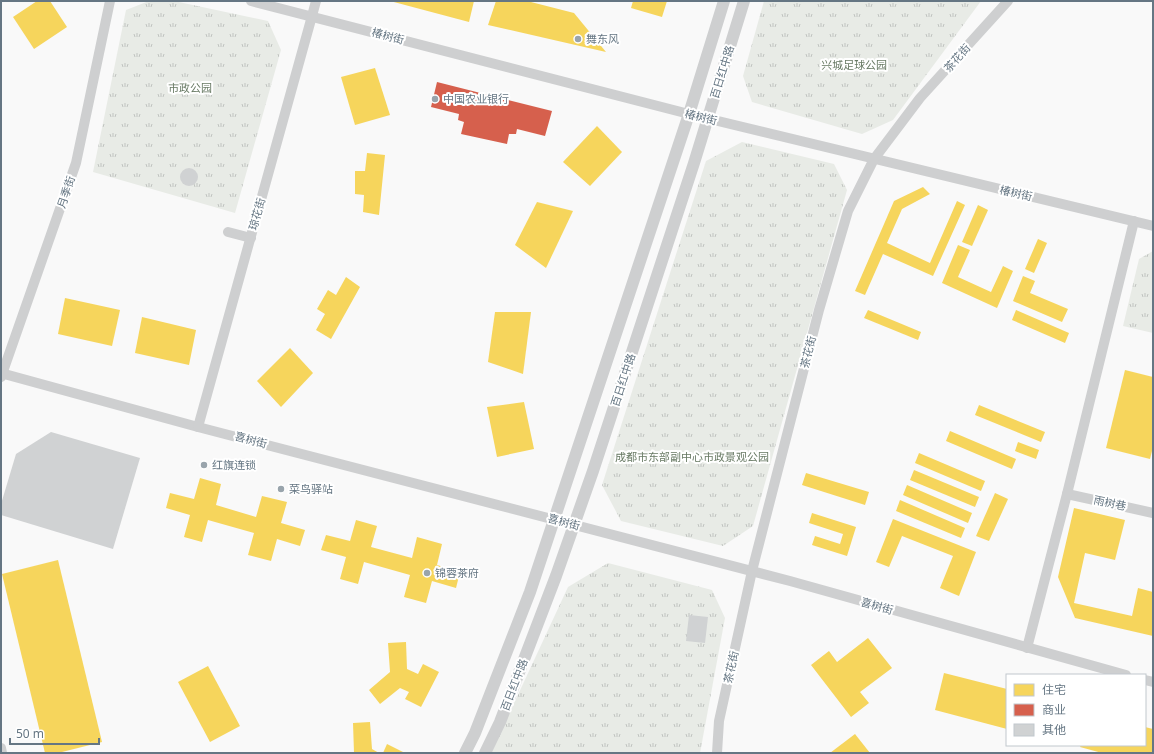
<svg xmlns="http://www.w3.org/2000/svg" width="1154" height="754" font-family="'Noto Sans','Noto Sans SC',sans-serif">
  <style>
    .park { fill: url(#park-tufts) }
    .homes { fill: #f6d55c }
    .shops { fill: #d6604d }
    .building { fill: #d0d2d3 }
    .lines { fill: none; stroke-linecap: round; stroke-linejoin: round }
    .minor { stroke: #cecfd0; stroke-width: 10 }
    .tertiary { stroke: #cecfd0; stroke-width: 12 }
    .poi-dot { fill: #99a4ac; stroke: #fff; stroke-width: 1.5 }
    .labels { text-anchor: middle; stroke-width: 4; stroke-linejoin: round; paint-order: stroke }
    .street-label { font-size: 11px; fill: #657683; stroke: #fff }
    .poi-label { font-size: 11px; fill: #657683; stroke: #fff; text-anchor: start }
    .park-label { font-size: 11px; fill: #687a64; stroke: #fff }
  </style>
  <defs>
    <pattern id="park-tufts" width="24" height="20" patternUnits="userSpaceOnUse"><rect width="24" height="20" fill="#e8ebe6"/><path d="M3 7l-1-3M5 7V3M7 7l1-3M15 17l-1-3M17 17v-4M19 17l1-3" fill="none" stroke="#c0c3c0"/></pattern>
  </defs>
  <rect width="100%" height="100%" fill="#f9f9f9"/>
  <g class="park">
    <polygon points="149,1 174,1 268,21 281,50 235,213 93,172 126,10"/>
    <polygon points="764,1 981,1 893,120 862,134 752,102 743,76"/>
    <polygon points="742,142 834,164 847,190 753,526 723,546 621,521 602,485 706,161"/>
    <polygon points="1153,251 1153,333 1123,326 1139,259"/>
    <polygon points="608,563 712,590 725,618 700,753 491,753 568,587"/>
  </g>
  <g class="homes">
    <polygon points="37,1 50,1 67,27 34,49 13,17"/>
    <polygon points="390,1 474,1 469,22"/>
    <polygon points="496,1 527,1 574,13 606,52 488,25"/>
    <polygon points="633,1 667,1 662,17 631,8"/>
    <polygon points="375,68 390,115 355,125 341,77"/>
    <polygon points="597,126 622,152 590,186 563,162"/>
    <polygon points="367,153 385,155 379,215 363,212 364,195 355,194 355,171 365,171"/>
    <polygon points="923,187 930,194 902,209 887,243 930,263 957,201 965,205 933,276 883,254 865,295 855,291 894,201"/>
    <polygon points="537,202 573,211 546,268 515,245"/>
    <polygon points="978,205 988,210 972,246 962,242"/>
    <polygon points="1038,239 1047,243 1034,273 1025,269"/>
    <polygon points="958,245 970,250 958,277 991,292 1003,266 1013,271 997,308 942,283"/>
    <polygon points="1023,276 1035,281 1030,293 1068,309 1062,322 1013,301"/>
    <polygon points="346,277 360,287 331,339 316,330 325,314 317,309 328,290 336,295"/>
    <polygon points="65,298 120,310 112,346 58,334"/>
    <polygon points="868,310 921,332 918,340 864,318"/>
    <polygon points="1016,310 1069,333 1065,343 1012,320"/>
    <polygon points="495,312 531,312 523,374 488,362"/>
    <polygon points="142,317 196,330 189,365 135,353"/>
    <polygon points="290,348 313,373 281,407 257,381"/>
    <polygon points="1125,370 1153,377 1153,447 1150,459 1106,448"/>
    <polygon points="524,402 534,449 497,457 487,407"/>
    <polygon points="979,405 1045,432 1041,442 975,415"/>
    <polygon points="950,431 1016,459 1012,469 946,441"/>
    <polygon points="1018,442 1039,450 1036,459 1015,451"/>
    <polygon points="919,453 985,481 981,491 915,463"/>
    <polygon points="914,470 979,497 975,507 910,480"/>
    <polygon points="806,473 869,492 865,505 802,485"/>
    <polygon points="200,478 221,484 216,505 256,517 262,496 287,502 281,523 305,530 300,546 277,539 271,561 248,555 254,533 208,520 202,542 184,537 190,515 166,508 170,493 194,499"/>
    <polygon points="907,485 972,513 968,523 903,495"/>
    <polygon points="995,493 1008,499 989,541 976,536"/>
    <polygon points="900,500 965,528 961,538 896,511"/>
    <polygon points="1074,508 1125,520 1115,560 1085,553 1074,603 1132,616 1138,588 1153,592 1153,636 1075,618 1058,577"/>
    <polygon points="812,513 856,527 847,556 812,545 815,536 840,544 843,534 809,523"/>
    <polygon points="893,519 976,552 959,596 940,588 953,556 902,536 889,567 876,562"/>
    <polygon points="356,520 377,526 371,547 412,558 417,537 442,544 437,565 460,572 456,588 432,581 426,603 404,597 410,575 364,562 358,584 340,579 346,557 321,550 326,535 350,541"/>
    <polygon points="58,560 102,742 58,753 45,753 2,574"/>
    <polygon points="868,638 892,668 860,692 869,703 851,717 811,665 829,651 837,662"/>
    <polygon points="406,642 407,669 418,674 423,664 439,672 421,707 405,699 409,692 400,688 380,704 369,690 390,672 388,643"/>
    <polygon points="208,666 240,726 210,742 178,682"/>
    <polygon points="944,673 1007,689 1007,729 935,710"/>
    <polygon points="370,722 372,749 379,753 354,753 353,723"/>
    <polygon points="1145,727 1153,729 1153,753 1102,753 1080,747 1081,745 1145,745"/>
    <polygon points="855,734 870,753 830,753"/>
    <polygon points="387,744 405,753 383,753"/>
  </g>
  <polygon class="shops" points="437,82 552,111 545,136 517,129 516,134 509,134 507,144 461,134 464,122 458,120 459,114 431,107"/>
  <g class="building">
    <circle cx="189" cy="177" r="9"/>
    <polygon points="51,432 140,458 113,549 1,515 1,504 16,454"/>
    <polygon points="689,615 708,617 705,643 686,641"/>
  </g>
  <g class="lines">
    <g class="minor">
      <polyline points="251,1 689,114 1153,226"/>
      <polyline points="228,232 251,238"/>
      <polyline points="1,373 198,427 790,581 1126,675"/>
      <polyline points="1,377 76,163 110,1"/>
      <polyline points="198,427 312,16 316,1"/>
      <polyline points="1067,494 1153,513"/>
      <polyline points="1027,648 1067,494 1134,221"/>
      <polyline points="1145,680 1153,682"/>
      <polyline points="1,748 2,753"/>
      <polyline points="717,753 719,721 752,571 819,310 848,211 874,159 920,98 1008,1"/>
    </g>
    <g class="tertiary">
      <polyline points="465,753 475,733 530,592 689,114 724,1"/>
      <polyline points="485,753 500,722 556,576 593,471 694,163 744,1"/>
    </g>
  </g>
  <g class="poi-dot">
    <circle cx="578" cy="39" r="4"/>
    <circle cx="435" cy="99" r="4"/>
    <circle cx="204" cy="465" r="4"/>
    <circle cx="281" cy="489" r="4"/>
    <circle cx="427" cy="573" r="4"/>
  </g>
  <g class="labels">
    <g class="street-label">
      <text transform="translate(388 36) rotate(15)" y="4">椿树街</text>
      <text transform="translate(957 58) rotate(-48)" y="4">茶花街</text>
      <text transform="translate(722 72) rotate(-73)" y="4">百日红中路</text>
      <text transform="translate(701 117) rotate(14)" y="4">椿树街</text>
      <text transform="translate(66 192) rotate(-71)" y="4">月季街</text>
      <text transform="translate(1016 193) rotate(13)" y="4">椿树街</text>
      <text transform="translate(257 214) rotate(-74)" y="4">琼花街</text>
      <text transform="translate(808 352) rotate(-76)" y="4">茶花街</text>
      <text transform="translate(623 380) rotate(-72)" y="4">百日红中路</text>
      <text transform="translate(251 440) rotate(15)" y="4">喜树街</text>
      <text transform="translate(1110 503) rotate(12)" y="4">雨树巷</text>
      <text transform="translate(564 522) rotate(15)" y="4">喜树街</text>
      <text transform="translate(877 606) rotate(16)" y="4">喜树街</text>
      <text transform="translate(731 667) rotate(-78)" y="4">茶花街</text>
      <text transform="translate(514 685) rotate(-69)" y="4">百日红中路</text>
    </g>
    <g class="poi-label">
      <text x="586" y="43">舞东风</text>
      <text x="443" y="103">中国农业银行</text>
      <text x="212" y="469">红旗连锁</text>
      <text x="289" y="493">菜鸟驿站</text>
      <text x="435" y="577">锦蓉茶府</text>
    </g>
    <g class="park-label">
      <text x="854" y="69">兴城足球公园</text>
      <text x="190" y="92">市政公园</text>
      <text x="692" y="461">成都市东部副中心市政景观公园</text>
    </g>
  </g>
  <rect width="1154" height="754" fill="none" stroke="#657683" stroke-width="4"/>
  <rect x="1006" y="674" width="140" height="72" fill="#ffffff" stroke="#c1c8cd"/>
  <rect x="1014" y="684" width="20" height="12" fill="#f6d55c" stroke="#c1c8cd"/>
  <text x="1042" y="694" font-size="12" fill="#657683">住宅</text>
  <rect x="1014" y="704" width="20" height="12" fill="#d6604d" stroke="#c1c8cd"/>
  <text x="1042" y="714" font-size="12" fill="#657683">商业</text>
  <rect x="1014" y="724" width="20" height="12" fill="#d0d2d3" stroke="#c1c8cd"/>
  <text x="1042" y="734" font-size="12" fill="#657683">其他</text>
  <path d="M10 738v6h89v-6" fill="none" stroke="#657683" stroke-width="2"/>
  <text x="16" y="738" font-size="12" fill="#657683" stroke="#ffffff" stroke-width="3" paint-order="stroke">50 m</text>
</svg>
